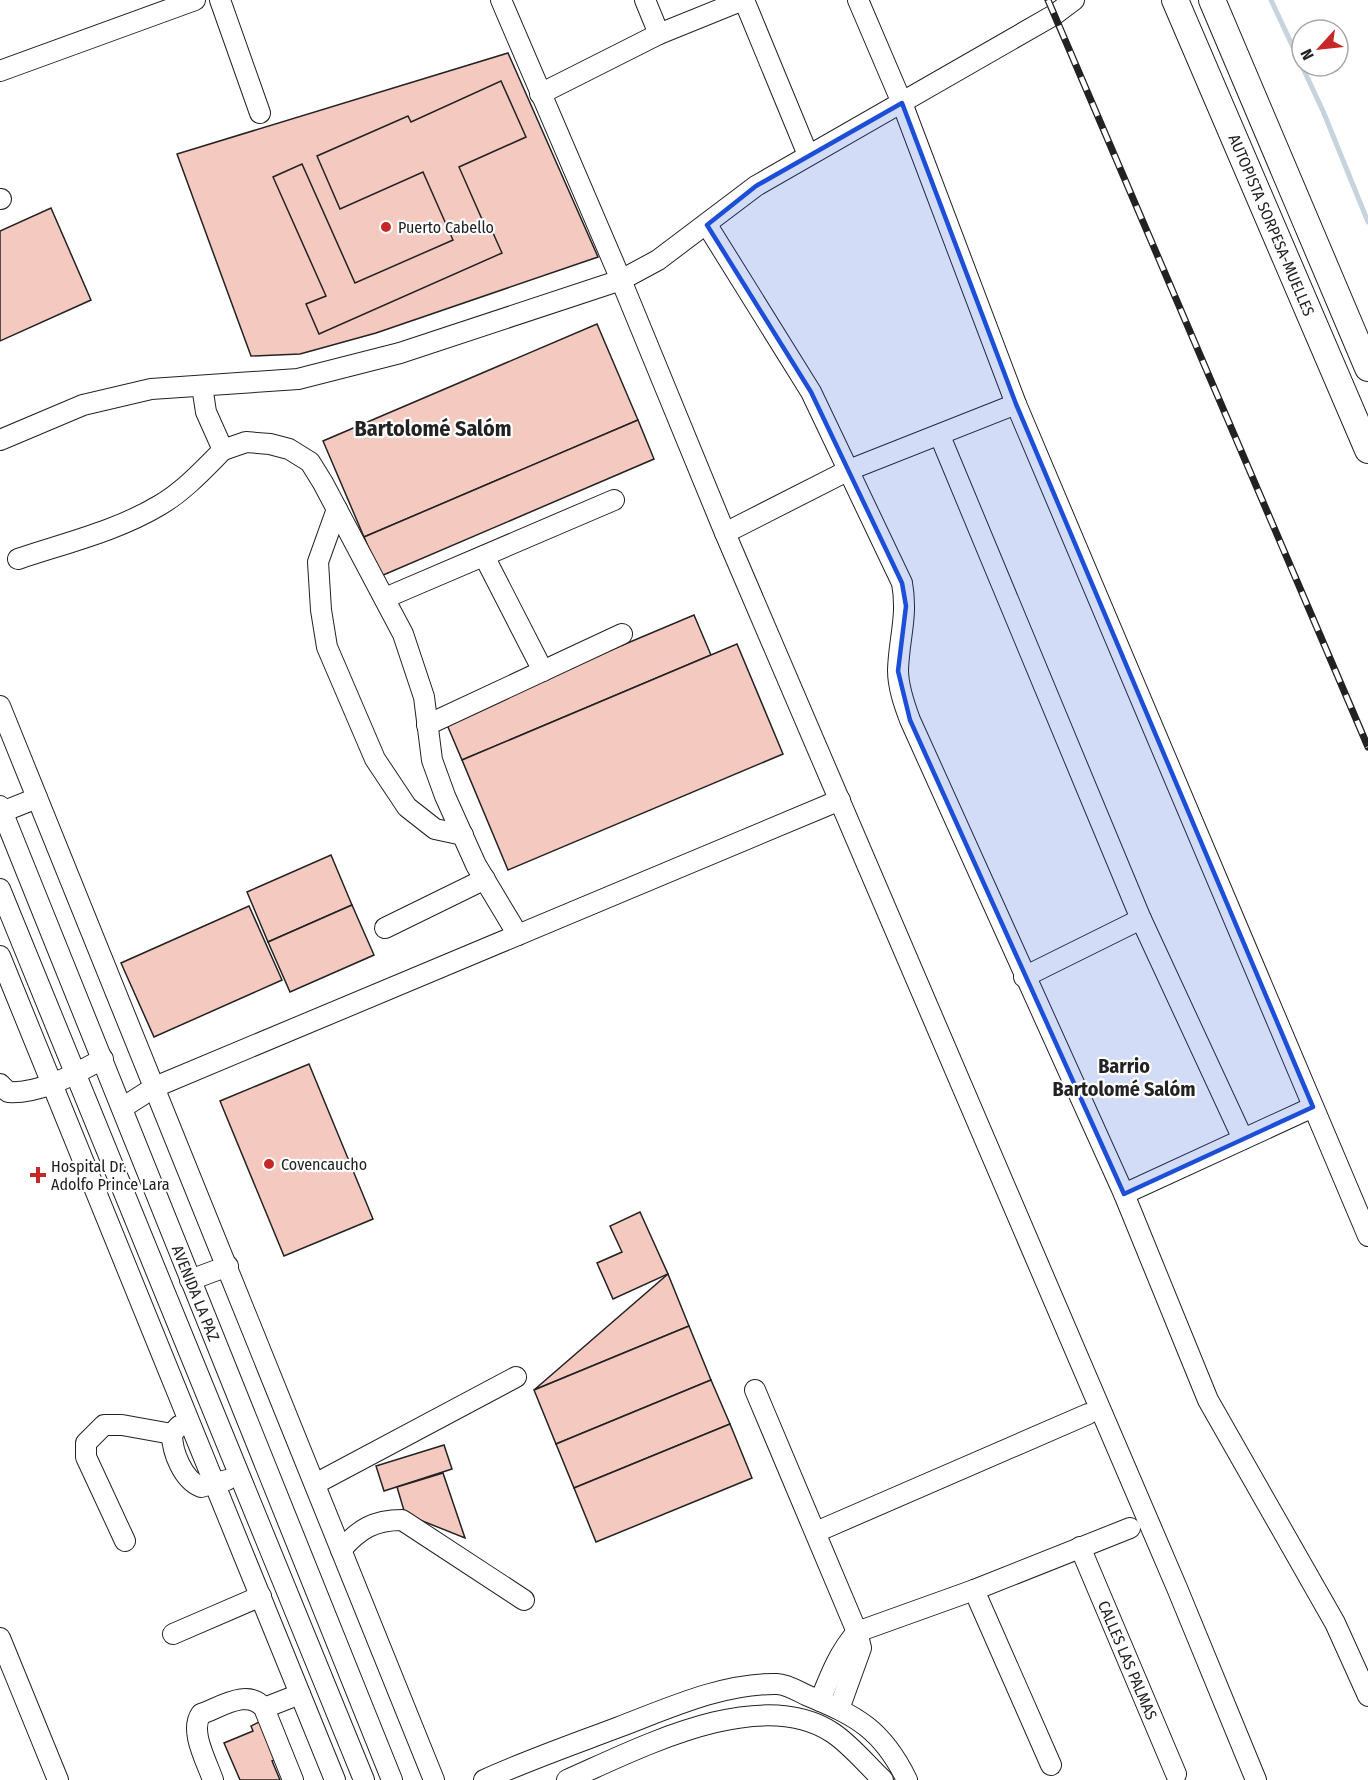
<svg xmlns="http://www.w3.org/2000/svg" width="1368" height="1780" font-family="'Fira Sans Condensed',sans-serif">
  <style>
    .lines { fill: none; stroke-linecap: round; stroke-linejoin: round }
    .stream { stroke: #c7d3dd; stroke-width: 5 }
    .building { fill: #f3c9c0; stroke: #222; stroke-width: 1.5 }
    .minor-casing { stroke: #222; stroke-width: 22 }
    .major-casing { stroke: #222; stroke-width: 28 }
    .minor { stroke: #fff; stroke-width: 20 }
    .major { stroke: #fff; stroke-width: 26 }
    .rail-casing { stroke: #222; stroke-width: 7 }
    .rail { stroke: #fff; stroke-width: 4.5; stroke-dasharray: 14; stroke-linecap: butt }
    .marked { fill: #1d4ed8; fill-opacity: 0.2; stroke: #1d4ed8; stroke-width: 4.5; stroke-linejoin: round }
    .poi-dot { fill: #c62828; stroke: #fff; stroke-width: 2 }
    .labels { text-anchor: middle; stroke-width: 4.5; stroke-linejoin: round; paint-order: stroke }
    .street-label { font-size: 16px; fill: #222; stroke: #fff }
    .poi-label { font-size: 16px; fill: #222; stroke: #fff; text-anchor: start }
    .quarter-label { font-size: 20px; font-weight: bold; fill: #222; stroke: #fff }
    .district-label { font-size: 22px; font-weight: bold; fill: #222; stroke: #fff }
  </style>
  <rect width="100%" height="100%" fill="#fff"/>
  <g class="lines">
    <polyline class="stream" points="1271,0 1323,111 1368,222"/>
  </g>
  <g class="building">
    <polygon points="508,53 598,257 376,333 300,354 251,356 177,154"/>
    <polygon points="501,81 526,137 459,167 485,226 489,224 502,253 319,334 306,304 326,296 273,177 302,164 355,283 453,240 423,172 340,209 317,156 408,116 411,122"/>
    <polygon points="51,208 91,300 0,341 0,231"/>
    <polygon points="597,324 638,420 364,537 323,441"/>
    <polygon points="638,420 654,459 381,576 364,537"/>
    <polygon points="694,615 711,655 462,760 445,720"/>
    <polygon points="737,644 783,754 508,870 462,760"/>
    <polygon points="331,855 352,905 268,942 247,892"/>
    <polygon points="352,905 374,955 290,992 268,942"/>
    <polygon points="249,906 282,980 154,1037 121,963"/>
    <polygon points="309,1064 373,1219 284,1256 220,1101"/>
    <polygon points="640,1212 668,1274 613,1299 597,1263 622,1252 610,1226"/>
    <polygon points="668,1274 689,1326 534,1390"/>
    <polygon points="689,1326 711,1380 556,1444 534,1390"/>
    <polygon points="711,1380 730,1424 574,1488 556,1444"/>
    <polygon points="730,1424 752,1478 596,1542 574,1488"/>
    <polygon points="444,1445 452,1469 384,1491 376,1466"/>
    <polygon points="443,1473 465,1538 405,1514 397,1487"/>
    <polygon points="261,1721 277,1759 272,1761 280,1780 240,1780 224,1743 253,1731 251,1726"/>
  </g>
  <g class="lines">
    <defs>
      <g id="minor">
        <polyline points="220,0 260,113"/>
        <polyline points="501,0 621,280 725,533 1177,1588 1256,1780"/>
        <polyline points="645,0 659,34"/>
        <polyline points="744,0 808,155"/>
        <polyline points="858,0 902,103 1016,404 1368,1236"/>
        <polyline points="0,71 195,0"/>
        <polyline points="540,94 659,34 743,0"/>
        <polyline points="0,199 1,199"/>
        <path d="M707,225l104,167 91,191c6,33 -3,55 -4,87 0,17 6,34 12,50l214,474 84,206 127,223 33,73"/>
        <polyline points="202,386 206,412 223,450 246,442 270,444 289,449 310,462 323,483 403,634 424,697 432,760 445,796 476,865 518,935"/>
        <polyline points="940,436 1141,919 1243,1139"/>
        <polyline points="0,440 83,405 151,389 298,379 400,353 621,280 658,260 756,186 1054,15 1074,0"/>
        <polyline points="337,509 318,562 321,610 327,647 375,759 407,807 435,829 463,835"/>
        <polyline points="725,533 849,470 1016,404"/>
        <polyline points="484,556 543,671"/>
        <path d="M18,559c47,-16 99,-28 142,-54 24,-14 44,-36 63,-55"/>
        <polyline points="385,598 614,500"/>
        <polyline points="0,706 434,1780"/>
        <polyline points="427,725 622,634"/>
        <polyline points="0,806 392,1780"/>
        <polyline points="2,812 37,798"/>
        <polyline points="0,889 364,1780"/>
        <polyline points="385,928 485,879"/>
        <polyline points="0,956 335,1780"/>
        <polyline points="1024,977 1141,919"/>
        <path d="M0,1084l8,8c33,2 66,-18 95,-33"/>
        <polyline points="122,1108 155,1087 840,800"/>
        <polyline points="1124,1194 1313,1107"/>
        <polyline points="190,1280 228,1266"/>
        <polyline points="755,1390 857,1632 861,1648 839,1709"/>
        <path d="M179,1426l-7,8c0,18 11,46 29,53l26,-7"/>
        <polyline points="315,1484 516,1377"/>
        <polyline points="816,1532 1088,1414"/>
        <polyline points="125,1541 86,1457 86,1443 104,1425 122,1425 172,1434"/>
        <polyline points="1080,1547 1176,1774"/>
        <path d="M341,1550c18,-21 33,-30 61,-30l122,80"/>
        <polyline points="974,1590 1051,1765"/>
        <polyline points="173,1634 261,1596"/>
        <polyline points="0,1638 58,1780"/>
        <path d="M820,1701c10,-25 19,-49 37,-69l117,-42 156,-62"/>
        <polyline points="264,1708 300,1694"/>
        <path d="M213,1780c-6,-18 -24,-49 -12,-66 20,-7 47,-26 63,-6l29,72"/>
        <path d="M484,1780c44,-20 90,-36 135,-53 50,-19 104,-44 158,-43 9,0 21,7 29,11 51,21 76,34 101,85"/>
        <path d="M567,1780c71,-31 192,-96 266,-47 18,12 34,32 50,47"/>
      </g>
      <g id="major">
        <polyline points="1175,0 1368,450"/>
        <polyline points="1212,0 1368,368"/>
      </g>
    </defs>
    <use href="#minor" class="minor-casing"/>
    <use href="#major" class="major-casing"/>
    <use href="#minor" class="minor"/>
    <use href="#major" class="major"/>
    <defs>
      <polyline id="rail" points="1048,0 1368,747"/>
    </defs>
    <use href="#rail" class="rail-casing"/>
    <use href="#rail" class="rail"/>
  </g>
  <path class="marked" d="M902,103l114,301 297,703 -189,87 -214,-474 -12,-49 8,-65 -4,-23 -91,-191 -104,-167 49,-39z"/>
  <g class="poi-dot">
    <circle cx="386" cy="227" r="6"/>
    <circle cx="269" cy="1164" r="6"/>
    <path d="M35 1166h6v6h6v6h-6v6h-6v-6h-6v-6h6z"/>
  </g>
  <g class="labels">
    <g class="street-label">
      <text transform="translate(1272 225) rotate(67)" y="6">AUTOPISTA SORPESA-MUELLES</text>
      <text transform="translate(196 1293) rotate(68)" y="6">AVENIDA LA PAZ</text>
      <text transform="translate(1128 1660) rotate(67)" y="6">CALLES LAS PALMAS</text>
    </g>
    <g class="poi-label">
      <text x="398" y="233">Puerto Cabello</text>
      <text x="281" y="1170">Covencaucho</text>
      <text x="51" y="1172">Hospital Dr.<tspan x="51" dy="18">Adolfo Prince Lara</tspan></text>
    </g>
    <g class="quarter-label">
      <text x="1124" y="1073">Barrio<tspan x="1124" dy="23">Bartolomé Salóm</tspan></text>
    </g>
    <g class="district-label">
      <text x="433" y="436">Bartolomé Salóm</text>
    </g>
  </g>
  <g transform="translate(1320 48) rotate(243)"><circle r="28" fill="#ffffff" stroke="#a7a7a7" stroke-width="1.5"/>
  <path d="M0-4.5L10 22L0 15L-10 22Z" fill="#c62828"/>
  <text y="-9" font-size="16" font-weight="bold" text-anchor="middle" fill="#222222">N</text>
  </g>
</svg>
